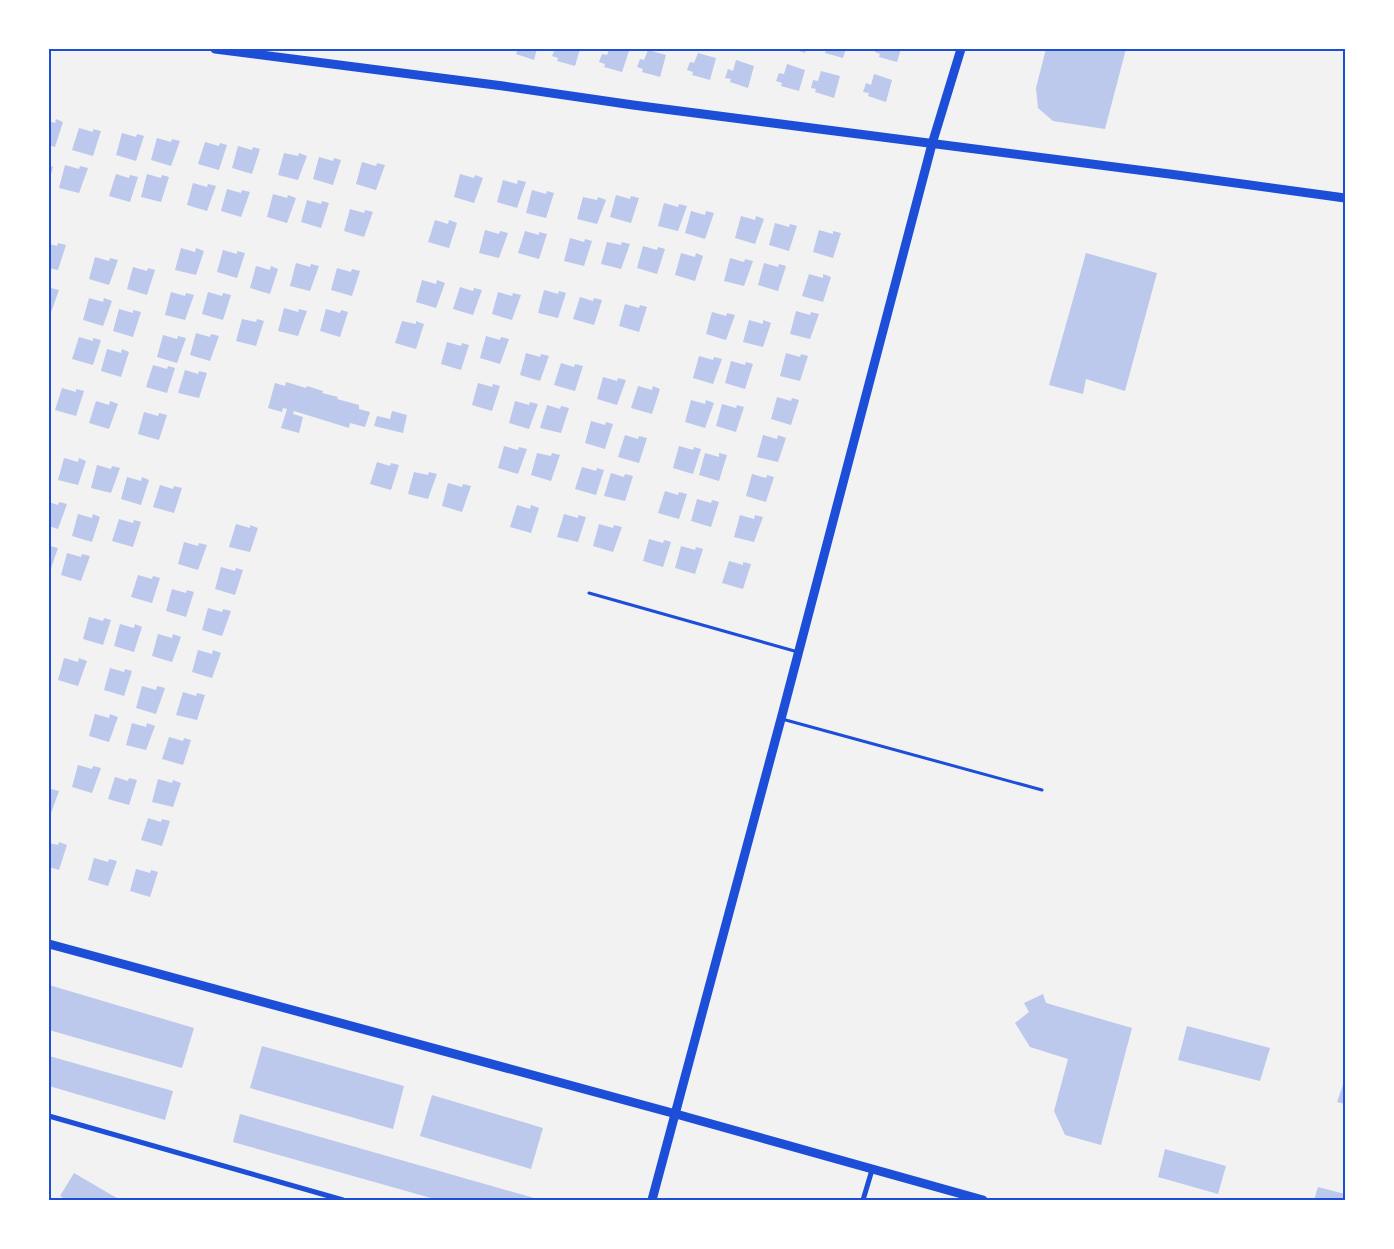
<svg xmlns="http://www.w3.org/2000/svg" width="1394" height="1249" font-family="Arial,sans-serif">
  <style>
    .building { fill: #bdc9ec }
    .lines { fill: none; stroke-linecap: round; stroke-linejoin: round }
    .service { stroke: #1d4ed8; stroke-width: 3 }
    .minor { stroke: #1d4ed8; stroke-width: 5 }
    .tertiary { stroke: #1d4ed8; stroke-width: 9 }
    .secondary { stroke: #1d4ed8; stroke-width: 9 }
    .neatline { fill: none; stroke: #1d4ed8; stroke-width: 2 }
  </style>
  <rect width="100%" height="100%" fill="#f2f2f2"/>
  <g class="building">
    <polygon points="509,49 537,49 534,60 516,54 517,51"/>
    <polygon points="555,49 580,49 575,66 557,61 558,58 552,56"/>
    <polygon points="609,49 623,49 629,51 622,72 604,67 605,64 599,62 602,54 607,55"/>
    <polygon points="794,49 806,49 805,53"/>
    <polygon points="826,49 846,49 843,58 825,53"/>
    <polygon points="876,49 901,49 897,62 879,57 880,54 875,52"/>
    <polygon points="1046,49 1126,49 1105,129 1053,121 1038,108 1036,88"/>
    <polygon points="648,50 666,55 660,77 642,72 643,69 637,67 640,59 644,60"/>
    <polygon points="698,53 716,58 710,80 692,75 693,72 687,70 690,62 694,63"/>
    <polygon points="736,60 754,66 748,88 730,82 731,79 725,78 728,69 733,71"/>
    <polygon points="787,64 805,70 799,91 781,86 782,83 776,81 779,73 784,74"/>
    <polygon points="821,71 840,76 834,98 815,92 816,89 811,88 813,80 818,81"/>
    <polygon points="874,74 892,80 886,102 868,96 869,93 863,92 866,83 871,85"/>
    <polygon points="56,119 63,122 55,147 49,145 49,121 55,123"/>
    <polygon points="79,128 93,132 93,129 101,131 93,156 72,150"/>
    <polygon points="122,133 136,137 137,134 144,136 136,161 116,155"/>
    <polygon points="157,138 171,142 172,139 180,141 171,166 151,160"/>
    <polygon points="205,142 219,146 220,143 227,145 219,170 198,164"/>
    <polygon points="238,146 252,150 253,147 260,149 252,174 232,168"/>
    <polygon points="284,153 298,156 299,153 307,156 298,180 278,175"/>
    <polygon points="319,157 333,161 334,158 341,160 333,185 313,179"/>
    <polygon points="362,162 376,166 377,163 385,165 376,190 356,184"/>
    <polygon points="65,165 79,169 80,166 88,168 79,193 59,188"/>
    <polygon points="49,166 53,167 49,181"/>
    <polygon points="116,174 129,178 130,175 138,177 130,202 109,196"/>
    <polygon points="147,174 161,178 162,175 169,177 161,202 141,197"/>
    <polygon points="460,174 474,178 475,175 483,178 474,203 454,197"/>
    <polygon points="503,180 517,184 518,180 526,182 517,208 497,202"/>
    <polygon points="193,183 207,187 208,184 216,186 207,211 187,205"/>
    <polygon points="227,189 241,193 242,190 250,192 241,217 221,211"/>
    <polygon points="532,190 546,194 547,191 554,193 546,218 526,213"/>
    <polygon points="273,194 287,198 288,195 296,198 287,223 267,217"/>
    <polygon points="616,195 630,199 631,196 639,198 631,223 610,217"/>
    <polygon points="583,197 597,200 598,197 606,200 597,224 577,219"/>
    <polygon points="307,200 321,204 322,201 329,203 321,228 301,222"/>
    <polygon points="664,203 678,207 679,204 687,206 678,231 658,226"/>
    <polygon points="350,209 364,213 365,210 373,212 364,237 344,231"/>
    <polygon points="691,211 705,215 706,211 714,213 705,239 685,233"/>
    <polygon points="741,216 755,220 756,216 764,219 755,244 735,238"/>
    <polygon points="435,220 448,224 449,220 457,223 449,248 428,242"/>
    <polygon points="775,223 789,227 790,224 797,226 789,251 769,245"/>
    <polygon points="485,230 499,234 500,231 508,233 499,258 479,253"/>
    <polygon points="819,230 833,234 833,231 841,233 833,258 813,252"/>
    <polygon points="525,231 539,235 539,232 547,234 539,259 518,253"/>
    <polygon points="570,238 584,242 585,239 592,241 584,266 564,261"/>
    <polygon points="607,242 621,245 622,242 630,244 621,269 601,264"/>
    <polygon points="58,243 66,245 58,270 49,268 49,244 57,246"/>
    <polygon points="643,246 657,250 658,247 665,249 657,274 637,268"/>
    <polygon points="181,248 195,252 196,248 204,251 196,275 175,270"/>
    <polygon points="223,250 237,254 237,251 245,253 237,278 217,272"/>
    <polygon points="681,253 695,257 696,253 703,256 695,281 675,275"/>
    <polygon points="1086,253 1157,273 1125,391 1086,379 1083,394 1049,385"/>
    <polygon points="95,257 109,261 110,258 118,260 109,285 89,279"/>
    <polygon points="730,258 744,262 745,259 753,261 744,286 724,281"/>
    <polygon points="296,263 310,267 311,264 319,266 310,291 290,286"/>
    <polygon points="764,263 778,267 779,264 786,266 778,291 758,285"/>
    <polygon points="256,266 270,270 271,266 278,269 270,294 250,288"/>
    <polygon points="133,267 147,271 148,268 155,270 147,295 127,289"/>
    <polygon points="337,268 351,272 352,269 360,271 352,296 331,290"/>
    <polygon points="809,274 823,278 823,274 831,277 823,302 802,296"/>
    <polygon points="422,280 436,284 437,280 445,283 436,308 416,302"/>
    <polygon points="460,287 473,291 474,288 482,290 473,315 453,309"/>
    <polygon points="51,288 59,290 50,315 49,315 49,291 50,291"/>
    <polygon points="544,290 558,294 559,291 566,293 558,318 538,313"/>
    <polygon points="171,292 185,296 186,293 194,295 185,320 165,315"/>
    <polygon points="208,292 222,296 223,293 231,295 223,320 202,314"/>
    <polygon points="498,292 512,296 513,293 521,295 512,320 492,314"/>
    <polygon points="580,297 593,301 594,298 602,300 594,325 573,319"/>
    <polygon points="89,298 103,302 104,298 112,301 103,326 83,320"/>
    <polygon points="625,304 639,308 640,305 647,307 639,332 619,326"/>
    <polygon points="284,308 298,312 299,309 307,311 298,336 278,331"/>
    <polygon points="119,309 133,313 133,310 141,312 133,337 113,331"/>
    <polygon points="326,309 340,313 341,310 348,312 340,337 320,331"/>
    <polygon points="796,311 810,315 811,312 819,314 810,339 790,334"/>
    <polygon points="712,312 726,316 727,313 735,315 726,340 706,334"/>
    <polygon points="242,319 256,322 257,319 264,321 256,346 236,341"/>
    <polygon points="749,320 763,324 763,320 771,323 763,347 743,342"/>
    <polygon points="402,321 416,324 416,321 424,324 416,349 395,343"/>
    <polygon points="196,333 210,337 211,334 219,336 210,361 190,355"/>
    <polygon points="163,335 177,339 178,336 186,338 177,363 157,357"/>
    <polygon points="486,336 500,340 501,337 509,339 500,364 480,358"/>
    <polygon points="79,337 93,341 93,338 101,340 93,365 72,359"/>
    <polygon points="447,342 461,346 462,343 469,345 461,370 441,364"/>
    <polygon points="107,349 121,353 122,349 129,352 121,377 101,371"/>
    <polygon points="526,353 540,357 541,354 549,356 540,381 520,375"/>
    <polygon points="786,353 800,357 801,354 808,356 800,381 780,376"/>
    <polygon points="699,356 713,360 714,357 722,359 713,384 693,378"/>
    <polygon points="731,361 745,365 746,362 753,364 745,389 725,383"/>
    <polygon points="561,363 574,367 575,364 583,366 575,391 554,385"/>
    <polygon points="153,365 167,369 168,366 175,368 167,393 146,387"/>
    <polygon points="185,370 198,374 199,371 207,373 199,398 178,393"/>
    <polygon points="603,377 617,381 618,378 626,380 617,405 597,399"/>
    <polygon points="286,382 306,388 307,386 323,391 322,393 338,397 337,399 359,405 359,409 370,412 365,427 350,423 349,428 294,411 293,414 303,417 299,433 281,428 287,409 283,408 282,412 268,408 275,383 285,386"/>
    <polygon points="478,383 492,387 493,384 500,386 492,411 472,405"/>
    <polygon points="638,386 652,390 653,386 660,389 652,414 631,408"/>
    <polygon points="62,388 76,392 76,389 84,391 76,416 55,410"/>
    <polygon points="777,397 791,401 792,398 799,400 791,425 771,419"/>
    <polygon points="691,400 705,404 706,400 714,403 705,428 685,422"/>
    <polygon points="96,401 109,405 110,401 118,404 109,429 89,423"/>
    <polygon points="515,401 529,405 530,402 538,404 529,429 509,423"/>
    <polygon points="722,404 736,408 737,405 744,407 736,432 716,426"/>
    <polygon points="547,405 560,409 561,406 569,408 561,433 540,428"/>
    <polygon points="392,411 407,415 403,433 374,426 377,416 390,419"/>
    <polygon points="144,412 158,416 159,413 167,415 159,440 138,434"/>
    <polygon points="591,421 605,425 606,422 613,424 605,449 585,443"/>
    <polygon points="625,435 638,439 639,436 647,438 639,463 618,457"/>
    <polygon points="763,435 777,439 778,435 786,438 778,462 757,457"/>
    <polygon points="504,446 518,450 519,447 527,449 518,474 498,468"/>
    <polygon points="679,446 693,450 694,447 701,449 693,474 673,468"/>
    <polygon points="537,453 551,456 552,453 560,455 551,481 531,475"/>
    <polygon points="705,453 719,457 719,453 727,455 719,481 699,475"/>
    <polygon points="64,458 78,462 79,458 86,461 78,485 58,480"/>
    <polygon points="377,462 390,466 391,463 399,465 391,490 370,484"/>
    <polygon points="97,465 111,469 112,466 120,468 111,493 91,488"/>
    <polygon points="582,467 596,471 597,468 604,470 596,495 575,489"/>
    <polygon points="414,472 428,475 429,472 437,474 428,499 408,494"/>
    <polygon points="611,473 624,477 625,474 633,476 625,501 604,496"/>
    <polygon points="752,474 766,478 767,475 774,477 766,502 746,496"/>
    <polygon points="127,477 141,481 142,477 149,480 141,505 121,499"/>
    <polygon points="448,483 462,487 463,484 471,486 462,512 442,506"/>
    <polygon points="160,485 173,489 174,486 182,488 174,513 153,507"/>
    <polygon points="665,491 678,495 679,492 687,494 679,519 658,513"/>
    <polygon points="697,499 711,503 712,500 719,502 711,527 691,521"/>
    <polygon points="49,502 58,505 59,502 67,504 58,529 49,526"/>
    <polygon points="517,505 530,509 531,505 539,508 531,533 510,527"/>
    <polygon points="78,514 92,518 93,514 100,517 92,542 72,536"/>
    <polygon points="564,514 578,518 578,515 586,517 578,542 557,537"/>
    <polygon points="740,515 754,519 755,515 763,517 754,542 734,537"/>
    <polygon points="119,519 133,523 134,520 141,522 133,547 112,541"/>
    <polygon points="236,524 250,528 250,525 258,528 250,552 229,547"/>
    <polygon points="599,524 613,528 614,525 622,527 613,552 593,546"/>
    <polygon points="649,539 663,543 664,540 671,542 663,567 643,561"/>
    <polygon points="184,542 198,546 199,543 207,545 198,570 178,564"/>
    <polygon points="50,546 58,548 49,574 49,549"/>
    <polygon points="681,546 695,550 696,547 703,549 695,574 675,568"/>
    <polygon points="67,553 81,557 82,554 90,556 81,581 61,575"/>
    <polygon points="729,561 743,565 743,562 751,564 743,589 722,583"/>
    <polygon points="221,567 235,571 236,568 243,570 235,595 215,589"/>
    <polygon points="138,575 152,579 153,576 160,578 152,603 131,597"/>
    <polygon points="172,589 186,593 187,590 194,592 186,617 166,611"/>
    <polygon points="208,608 222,612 223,609 231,611 222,636 202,630"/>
    <polygon points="89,617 103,621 104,618 111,620 103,645 83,639"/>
    <polygon points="120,624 134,628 135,624 142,627 134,652 114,646"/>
    <polygon points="158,634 172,638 173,634 181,637 172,662 152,656"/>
    <polygon points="198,650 212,654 213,650 221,653 212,678 192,672"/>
    <polygon points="64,658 78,662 79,658 87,661 78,686 58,680"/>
    <polygon points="110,668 124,672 125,669 132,671 124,696 104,690"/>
    <polygon points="142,686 156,690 157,686 165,688 156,714 136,708"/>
    <polygon points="183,692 196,696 197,693 205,695 197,720 176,715"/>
    <polygon points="95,714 109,718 110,714 118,717 109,742 89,736"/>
    <polygon points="132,723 146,727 147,723 155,726 146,750 126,745"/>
    <polygon points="169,737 183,741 184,738 191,740 183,765 162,759"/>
    <polygon points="78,765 92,769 93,766 101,768 92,793 72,787"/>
    <polygon points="115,777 128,781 129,778 137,780 129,805 108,799"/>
    <polygon points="158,779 172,783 173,780 181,783 173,807 152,802"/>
    <polygon points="51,789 59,791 50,816 49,816 49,792 50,792"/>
    <polygon points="148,818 161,822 162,819 170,821 162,846 141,840"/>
    <polygon points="59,842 67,845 59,870 49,867 49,843 58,845"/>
    <polygon points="94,858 108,862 109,859 117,861 108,886 88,880"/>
    <polygon points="136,869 150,873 151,870 158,872 150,897 130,891"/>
    <polygon points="49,985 194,1028 182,1068 49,1030"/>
    <polygon points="1043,994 1046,1003 1132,1028 1101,1145 1065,1135 1054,1111 1068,1059 1030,1047 1015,1023 1029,1012 1024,1003"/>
    <polygon points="1187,1026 1270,1048 1260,1081 1178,1060"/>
    <polygon points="262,1046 404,1086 393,1129 250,1088"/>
    <polygon points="49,1056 173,1091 165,1120 49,1086"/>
    <polygon points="1345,1079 1345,1104 1337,1102"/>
    <polygon points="432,1095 543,1128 531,1169 420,1136"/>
    <polygon points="240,1114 541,1200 438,1200 233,1142"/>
    <polygon points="1165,1149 1226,1166 1218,1194 1158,1177"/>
    <polygon points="74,1173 115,1197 120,1200 67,1200 60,1196"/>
    <polygon points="1318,1187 1345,1194 1345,1200 1314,1200"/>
  </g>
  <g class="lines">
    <g class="service">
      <polyline points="589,593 798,652"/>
      <polyline points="782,719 1042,790"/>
    </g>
    <g class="minor">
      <polyline points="49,1116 343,1200"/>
      <polyline points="863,1200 872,1170"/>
    </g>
    <polyline class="tertiary" points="49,944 676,1114 983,1200"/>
    <g class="secondary">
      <polyline points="215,49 503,86 633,105 1177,175 1345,198"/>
      <polyline points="652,1200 781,719 932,144 961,49"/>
    </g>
  </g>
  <rect width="1394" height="1249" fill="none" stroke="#ffffff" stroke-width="100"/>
  <rect x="50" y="50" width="1294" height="1149" class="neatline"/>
</svg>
